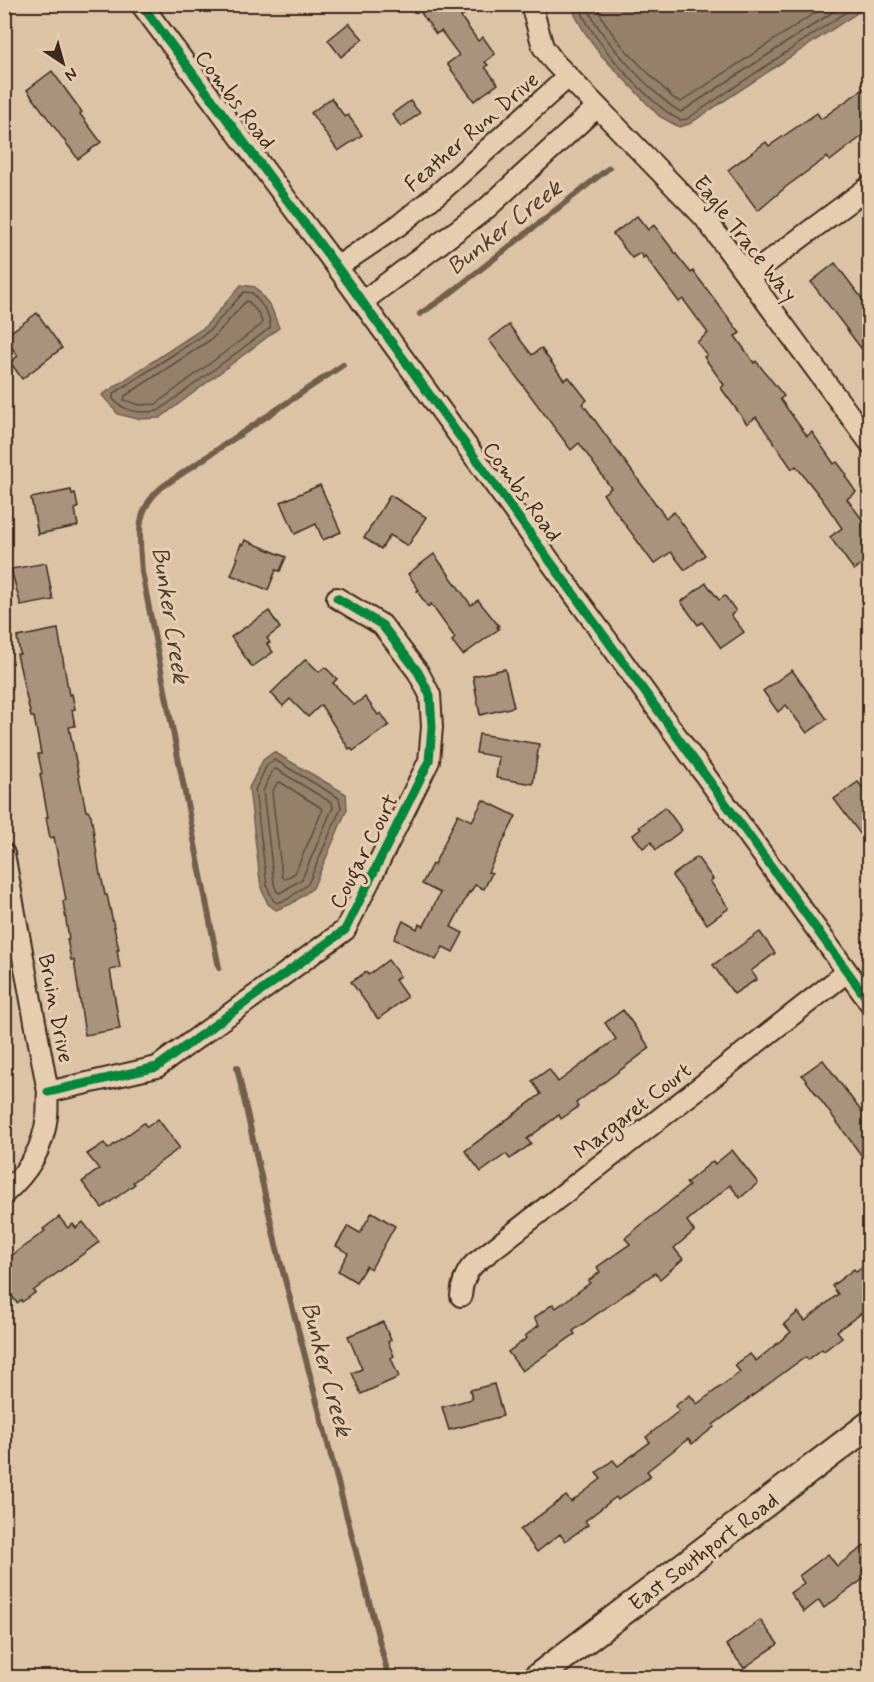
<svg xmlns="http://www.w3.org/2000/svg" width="874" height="1682" font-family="Mynerve,sans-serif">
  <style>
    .water { fill: #96806b; stroke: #725e4c; stroke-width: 1.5 }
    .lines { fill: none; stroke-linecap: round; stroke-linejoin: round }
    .shore { stroke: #5f4c3d; stroke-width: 1.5 }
    .stream { stroke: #725e4c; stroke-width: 6 }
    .building { fill: #aa937c; stroke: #3b2a1e; stroke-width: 1.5 }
    .minor-casing { stroke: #3b2a1e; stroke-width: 24 }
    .major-casing { stroke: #3b2a1e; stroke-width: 30 }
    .minor { stroke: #e7cdaf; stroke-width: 20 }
    .major { stroke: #e7cdaf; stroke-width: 26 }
    .cycleway-casing { stroke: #e7cdaf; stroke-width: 13 }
    .cycleway { stroke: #00873e; stroke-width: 9 }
    .labels { text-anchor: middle; stroke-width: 6; stroke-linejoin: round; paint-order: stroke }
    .street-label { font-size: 22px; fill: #3b2a1e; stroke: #e7cdaf }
    .water-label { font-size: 24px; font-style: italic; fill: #4d3b2d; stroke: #e7cdaf }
  </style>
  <rect width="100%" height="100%" fill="#ddc3a6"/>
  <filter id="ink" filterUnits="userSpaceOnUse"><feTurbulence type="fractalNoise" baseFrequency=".0167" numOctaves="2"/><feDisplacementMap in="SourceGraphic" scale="12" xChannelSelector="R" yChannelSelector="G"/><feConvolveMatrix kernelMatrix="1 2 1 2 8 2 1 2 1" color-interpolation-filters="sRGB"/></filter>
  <g filter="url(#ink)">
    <g class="water">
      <polygon points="573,5 573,4 869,5 689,124 679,127 659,116 601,55 584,31 575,15"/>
      <polygon points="241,285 255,287 271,307 279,328 160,418 138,419 118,414 102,395 205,327"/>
      <polygon points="274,752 346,794 347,809 313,888 291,904 276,910 268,904 261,888 249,788 263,760"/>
    </g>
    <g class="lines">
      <g class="shore">
        <path d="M579,4c7,31 73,103 101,116l7,-1 171,-115"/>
        <path d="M587,4c6,27 70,96 94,108l164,-108"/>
        <path d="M596,4c12,35 52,67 77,94l8,4 147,-98"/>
        <path d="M244,292l8,1c8,10 20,21 18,35l-112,83c-18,2 -33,2 -45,-12v-5l96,-63z"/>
        <polygon points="246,301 249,302 259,314 262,322 261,325 156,404 140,405 124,400 125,396 213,338"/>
        <polygon points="275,760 339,798 341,808 308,884 288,899 277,903 273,900 267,886 255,790 267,765"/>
        <polygon points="276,769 332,803 333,807 302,879 280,893 277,892 274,884 263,791 273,770"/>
        <polygon points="280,782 323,809 295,873 285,879 282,877 272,793 277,783"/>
      </g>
      <g class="stream">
        <polyline points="420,314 448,295 609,168"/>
        <path d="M219,968l-77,-396c-2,-34 -9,-61 20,-85l181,-122"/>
        <polyline points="237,1067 276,1245 389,1678"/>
      </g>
    </g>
    <g class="building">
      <polygon points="432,4 476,4 461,17 478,41 483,37 495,54 485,62 488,65 485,67 498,84 474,101 447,64 459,55 441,31 436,34 421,13"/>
      <polygon points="349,23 363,39 341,57 328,40"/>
      <polygon points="52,71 82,112 80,114 101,142 78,159 27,90"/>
      <polygon points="870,84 870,130 830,161 827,157 787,186 758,211 728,170 766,142 769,146 817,113 821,119"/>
      <polygon points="331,98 345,117 348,115 362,135 338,151 311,113"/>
      <polygon points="410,101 420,113 401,127 392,114"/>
      <polygon points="637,216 648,230 654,225 679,258 691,273 693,271 740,333 735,336 754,363 756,361 784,396 780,399 807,436 812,432 834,464 837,462 847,475 845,476 856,492 847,499 870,530 870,559 854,570 830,537 842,528 822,499 796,466 792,469 756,417 747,424 721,388 724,385 704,357 707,355 697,342 708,333 683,299 679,302 645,256 643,258 640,253 632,258 613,234"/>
      <polygon points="835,263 870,309 870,360 811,282"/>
      <polygon points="37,313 62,348 22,379 10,362 18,356 4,337"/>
      <polygon points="509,325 532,355 541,348 564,380 569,377 587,400 583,404 666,518 674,512 705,555 685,570 671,552 654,564 603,494 611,488 579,443 571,450 489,340"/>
      <polygon points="320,485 341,532 323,540 316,524 295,534 281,502"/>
      <polygon points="71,490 72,494 75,493 78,508 75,509 78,526 38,534 31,498"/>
      <polygon points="390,495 426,517 408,546 390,535 381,549 364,538"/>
      <polygon points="245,540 286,557 280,571 276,570 268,590 231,575 238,558 236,557 241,544 243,545"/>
      <polygon points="434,554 471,605 478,600 499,626 497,627 499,629 463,655 452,641 455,638 431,604 428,607 417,591 419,590 408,574"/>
      <polygon points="46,563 53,600 21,606 11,569"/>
      <polygon points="706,583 719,600 725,596 736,611 731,615 744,632 721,648 702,622 698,625 681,602"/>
      <polygon points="269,611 280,628 267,638 270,643 267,644 273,652 252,667 231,637"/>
      <polygon points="58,629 69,695 72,694 75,709 72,710 75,726 69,727 86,811 88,811 91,815 100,875 101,875 105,895 107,895 119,950 117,950 120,968 110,970 120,1029 85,1035 74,960 71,960 67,939 69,939 63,901 66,900 54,837 50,838 46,817 48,817 40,774 42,773 38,754 41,754 34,717 31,717 17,654 20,654 17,637"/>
      <polygon points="306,659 319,672 325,667 337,679 333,683 354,705 365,697 378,715 381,713 389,725 353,751 351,748 349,749 321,705 308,717 290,699 283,706 271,693"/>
      <polygon points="505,669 514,707 480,715 473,676"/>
      <polygon points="792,670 827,719 807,733 786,705 778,712 763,691"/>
      <polygon points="479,734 539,744 533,784 496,778 499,757 476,753"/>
      <polygon points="858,782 870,797 870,847 834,799"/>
      <polygon points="483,800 516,816 488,872 492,873 484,889 475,885 470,893 469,892 451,927 463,933 453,952 443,947 436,960 394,939 403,921 417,929 419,924 424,926 440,893 422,884 432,864 434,865 458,814 472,821"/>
      <polygon points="665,807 682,830 656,850 651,842 643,848 633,835 641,829 639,827"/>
      <polygon points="697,857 713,879 710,881 729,908 707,924 672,876"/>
      <polygon points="760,932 775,953 751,971 757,979 734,994 713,965"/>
      <polygon points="388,960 400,976 395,980 407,997 378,1019 351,982 366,972 368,975"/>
      <polygon points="623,1010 650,1048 576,1103 578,1107 561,1119 559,1115 527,1139 531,1144 510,1159 506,1154 481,1172 465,1151 541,1094 532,1081 549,1069 558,1082 616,1039 605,1023"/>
      <polygon points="823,1060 870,1123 870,1167 802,1075"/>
      <polygon points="158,1119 179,1147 178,1149 133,1182 135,1184 102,1208 82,1182 99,1169 87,1154 104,1143 108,1149 144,1123 147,1127"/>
      <polygon points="732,1150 758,1183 740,1198 730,1185 687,1221 694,1231 674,1248 683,1259 660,1279 655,1273 573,1331 575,1334 522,1371 508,1352 527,1338 525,1336 539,1325 534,1318 553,1304 556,1308 590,1283 588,1281 600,1272 597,1267 630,1244 625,1238 689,1186 686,1183 713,1161 715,1164"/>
      <polygon points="372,1212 395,1226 371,1269 366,1266 356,1282 338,1271 348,1253 336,1246 348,1226 360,1233"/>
      <polygon points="59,1217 68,1228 73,1224 76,1228 83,1222 99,1242 33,1291 35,1293 22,1302 21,1300 17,1303 4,1285 4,1261 45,1231 43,1229"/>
      <polygon points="870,1262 870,1307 837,1331 842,1337 824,1351 822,1349 808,1360 806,1357 794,1365 713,1425 714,1427 692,1444 688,1439 647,1471 651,1476 618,1500 616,1497 585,1521 588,1525 565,1541 560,1534 537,1552 520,1530 566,1496 571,1502 601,1479 596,1473 613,1460 618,1466 650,1442 646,1437 679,1411 675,1406 690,1395 697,1404 740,1372 735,1365 750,1354 756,1361 791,1332 784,1324 798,1312 805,1321 838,1294 832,1286 854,1269 856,1272"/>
      <polygon points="383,1322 391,1340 388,1342 394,1356 391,1358 399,1377 361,1394 352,1373 362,1369 348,1336"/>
      <polygon points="494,1384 503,1416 449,1430 442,1407 472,1399 470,1390"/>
      <polygon points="870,1542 870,1574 824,1608 819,1600 804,1612 790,1593 804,1583 799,1576 828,1554 837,1566"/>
      <polygon points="760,1620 778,1644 744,1668 726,1645"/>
    </g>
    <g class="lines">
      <defs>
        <g id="minor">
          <polyline points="141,4 337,267 870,1003"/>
          <polyline points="531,4 543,47 554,62 704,217 870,443"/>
          <polyline points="337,267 399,225 440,192 568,77"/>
          <polyline points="748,277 870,186"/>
          <polyline points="362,302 487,208 597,107"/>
          <path d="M4,854l44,238c-1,8 0,16 -1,24 -4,34 -19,56 -43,78"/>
          <polyline points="48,1092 157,1067 345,930 429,761 432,727 430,695 418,672 382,625 337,598"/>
          <path d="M461,1296c1,-13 4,-23 13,-32l373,-292"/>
        </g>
        <polyline id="major" points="536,1678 870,1424"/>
      </defs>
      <use href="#minor" class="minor-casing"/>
      <use href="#major" class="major-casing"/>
      <use href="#minor" class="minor"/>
      <use href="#major" class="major"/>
      <defs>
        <g id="cycleway">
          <polyline points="141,4 337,267 870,1003"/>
          <polyline points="48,1092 157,1067 345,930 429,761 432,727 430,695 418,672 382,625 337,598"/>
        </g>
      </defs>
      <use href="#cycleway" class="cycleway-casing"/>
      <use href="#cycleway" class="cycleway"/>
    </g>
  </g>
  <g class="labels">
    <g class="street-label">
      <text transform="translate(236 99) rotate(53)" y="8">Combs Road</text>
      <text transform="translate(471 131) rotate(-41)" y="8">Feather Run Drive</text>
      <text transform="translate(746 238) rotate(52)" y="8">Eagle Trace Way</text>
      <text transform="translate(523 491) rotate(54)" y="8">Combs Road</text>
      <text transform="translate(363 851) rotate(-63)" y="8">Cougar Court</text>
      <text transform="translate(57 1008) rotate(79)" y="8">Bruin Drive</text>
      <text transform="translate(632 1110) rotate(-38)" y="8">Margaret Court</text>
      <text transform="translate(703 1551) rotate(-37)" y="8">East Southport Road</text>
    </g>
    <g class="water-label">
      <text transform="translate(504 227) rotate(-38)" y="8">Bunker Creek</text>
      <text transform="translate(171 615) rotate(81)" y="8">Bunker Creek</text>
      <text transform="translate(327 1369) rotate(75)" y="8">Bunker Creek</text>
    </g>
  </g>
  <rect width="874" height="1682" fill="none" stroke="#e7cdaf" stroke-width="24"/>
  <rect x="12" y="12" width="850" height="1658" fill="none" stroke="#3b2a1e" stroke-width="2" filter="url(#ink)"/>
  <g transform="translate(63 63) rotate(144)" stroke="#e7cdaf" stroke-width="4.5" paint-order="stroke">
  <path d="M0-4.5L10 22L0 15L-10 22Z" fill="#3b2a1e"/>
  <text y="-9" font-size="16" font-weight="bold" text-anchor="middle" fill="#3b2a1e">N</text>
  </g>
</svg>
